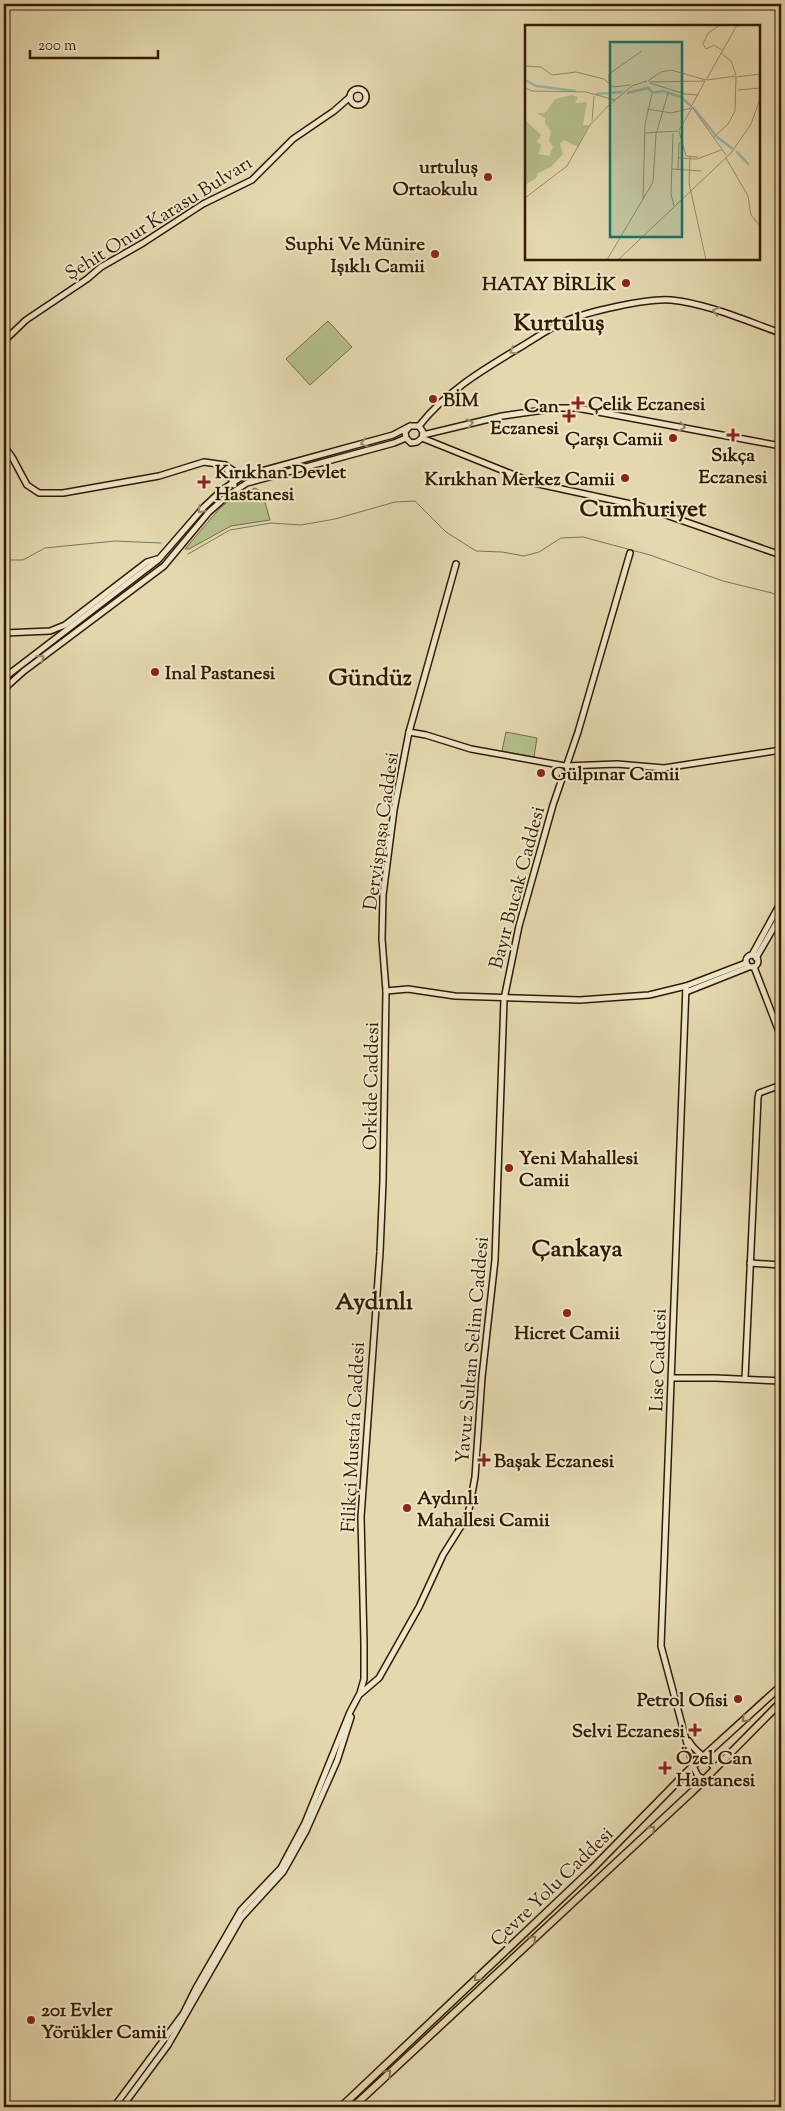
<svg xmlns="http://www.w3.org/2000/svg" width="785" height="2111" font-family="'Sorts Mill Goudy',serif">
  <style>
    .green { fill: #b4bf8b; stroke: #746d46 }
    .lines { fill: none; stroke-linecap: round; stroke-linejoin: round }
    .stream { stroke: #6e7a64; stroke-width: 1 }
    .secondary-casing { stroke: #331b00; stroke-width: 8 }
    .highway-casing { stroke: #331b00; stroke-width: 9 }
    .secondary { stroke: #ede6ca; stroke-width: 5 }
    .highway { stroke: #e4d8ae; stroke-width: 6 }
    .oneway { stroke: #998b6f }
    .oneway2 { stroke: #8c7a57 }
    .poi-dot { fill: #8f2418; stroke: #ede6ca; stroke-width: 2 }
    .labels { text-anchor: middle; stroke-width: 4; stroke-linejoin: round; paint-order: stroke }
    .poi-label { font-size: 19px; font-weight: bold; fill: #331b00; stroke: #ede6ca; text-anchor: start }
    .street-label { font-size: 19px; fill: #331b00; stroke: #ede6ca }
    .district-label { font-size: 24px; font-weight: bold; fill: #331b00; stroke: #ede6ca }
    .inset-river { fill: none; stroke: #96baa7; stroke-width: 2.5 }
    .inset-road { fill: none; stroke: #9d8c68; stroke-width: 1 }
    .view { fill: #0f766e; fill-opacity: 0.15; stroke: #0f766e; stroke-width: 2.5 }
    .inset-edge { fill: none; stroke: #331b00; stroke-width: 2.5 }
  </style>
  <rect width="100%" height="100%" fill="#e4d8ae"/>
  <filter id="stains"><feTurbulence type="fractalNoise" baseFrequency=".004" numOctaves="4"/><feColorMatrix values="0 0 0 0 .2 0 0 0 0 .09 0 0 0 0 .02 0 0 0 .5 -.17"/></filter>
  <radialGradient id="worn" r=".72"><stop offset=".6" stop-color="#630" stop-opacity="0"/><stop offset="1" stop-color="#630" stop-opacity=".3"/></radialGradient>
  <g class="green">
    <polygon points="328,321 352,347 310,385 286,359"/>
    <polygon points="255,488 262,492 270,520 231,526 189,549 185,549 220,508 234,497"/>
    <polygon points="506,732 537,738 534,757 502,751"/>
  </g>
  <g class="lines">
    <g class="stream">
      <polyline points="188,554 230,530 271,523 301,525 335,519 395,502 415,501 446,532 476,551 502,552 524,556 539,552 561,538 583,537 650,555 723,581 772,593 781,598"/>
      <polyline points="4,560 23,560 45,548 115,541 161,543"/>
    </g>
    <defs>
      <g id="secondary">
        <circle cx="358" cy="97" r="8"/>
        <polyline points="4,341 26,320 87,279 101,267 143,243 203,204 252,180 293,139 334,111 350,97"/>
        <path d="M419,426c28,-36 67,-58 105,-81 13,-8 26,-17 39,-23 23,-10 84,-24 108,-22 38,4 75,21 110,33"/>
        <polyline points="423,435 502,416 558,408 577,408 781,446"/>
        <polyline points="422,438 534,483 640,506 781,555"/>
        <polyline points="4,446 12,457 27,485 39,493 63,493 159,476 204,462 225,465 244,478"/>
        <polyline points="225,465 234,485"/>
        <polyline points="4,633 50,631 65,625 147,562 157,559"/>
        <polyline points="4,678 158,560 204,507 222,490 243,476 393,435 410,426 419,426 423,432 422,438 417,442 411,443 406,438 405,432 410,426"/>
        <polyline points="4,689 24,671 164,566 209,512 227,496 247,483 394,443 406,438"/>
        <polyline points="409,732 426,735 471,749 565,766 617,764 664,768 781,750"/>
        <polyline points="752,955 781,902"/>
        <circle cx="752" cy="961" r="6"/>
        <polyline points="756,958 781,915"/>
        <polyline points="754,967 781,1037"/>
        <polyline points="686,986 661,1646 693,1766 698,1776 705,1780"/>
        <polyline points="386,991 408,989 455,996 580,1000 649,995 686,986 746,963"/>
        <polyline points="686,992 749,967"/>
        <polyline points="750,1263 781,1265"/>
        <polyline points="672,1378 716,1378 781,1381"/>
        <polyline points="745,1379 758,1098 759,1093 781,1085"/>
        <polyline points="360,1693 364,1679 364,1643 361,1517 380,1252 383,1181 386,991 382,939 383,895 394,810 409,732 456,564"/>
        <path d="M689,1741c6,12 19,16 26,28"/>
        <polyline points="114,2107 183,2014 196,1988 241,1910 281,1868 305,1823 350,1712 359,1695 379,1678 419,1607 443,1555 468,1515 475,1477 482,1377 495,1260 504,999 519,926 553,805 578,732 630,553"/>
        <polyline points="122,2107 168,2045 241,1918 283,1872 306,1831 337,1761 351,1717"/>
      </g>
      <g id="highway">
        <polyline points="341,2107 591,1870 693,1766 781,1686"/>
        <polyline points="353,2107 693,1791 781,1702"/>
      </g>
    </defs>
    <use href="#secondary" class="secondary-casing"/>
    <use href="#highway" class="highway-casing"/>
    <use href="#secondary" class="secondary"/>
    <use href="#highway" class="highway"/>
  </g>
  <defs><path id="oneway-chevron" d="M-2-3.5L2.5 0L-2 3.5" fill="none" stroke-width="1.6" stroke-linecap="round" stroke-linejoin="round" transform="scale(1.25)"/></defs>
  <g class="oneway">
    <use href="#oneway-chevron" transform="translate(716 311) rotate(-163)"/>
    <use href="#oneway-chevron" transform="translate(513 351) rotate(149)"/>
    <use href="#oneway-chevron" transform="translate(470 423) rotate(-12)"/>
    <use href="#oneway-chevron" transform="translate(682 427) rotate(13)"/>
    <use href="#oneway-chevron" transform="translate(364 443) rotate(165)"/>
    <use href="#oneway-chevron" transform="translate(201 510) rotate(132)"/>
    <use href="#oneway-chevron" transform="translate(41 658) rotate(-36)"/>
  </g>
  <g class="oneway2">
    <use href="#oneway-chevron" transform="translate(745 1719) rotate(138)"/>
    <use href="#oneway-chevron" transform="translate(652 1829) rotate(-43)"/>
    <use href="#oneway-chevron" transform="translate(533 1939) rotate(-43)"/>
    <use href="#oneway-chevron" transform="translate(477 1978) rotate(137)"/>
    <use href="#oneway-chevron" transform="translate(388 2073) rotate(-44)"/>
  </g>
  <g class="poi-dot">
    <circle cx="488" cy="177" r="5"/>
    <circle cx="435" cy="254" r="5"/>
    <circle cx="626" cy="283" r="5"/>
    <circle cx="433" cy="399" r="5"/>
    <path d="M575.5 395.5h5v5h5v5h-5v5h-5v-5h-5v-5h5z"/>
    <path d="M566.5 408.5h5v5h5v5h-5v5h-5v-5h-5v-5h5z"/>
    <path d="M730.5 427.5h5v5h5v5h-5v5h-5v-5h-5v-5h5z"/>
    <circle cx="673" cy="438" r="5"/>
    <circle cx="625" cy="478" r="5"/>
    <path d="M201.5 474.5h5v5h5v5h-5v5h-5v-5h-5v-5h5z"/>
    <circle cx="155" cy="672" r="5"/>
    <circle cx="541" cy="773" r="5"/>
    <circle cx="509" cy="1168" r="5"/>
    <circle cx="567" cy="1313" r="5"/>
    <path d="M481.5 1452.5h5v5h5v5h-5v5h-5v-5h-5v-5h5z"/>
    <circle cx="407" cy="1508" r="5"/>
    <circle cx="738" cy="1699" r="5"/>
    <path d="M692.5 1722.5h5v5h5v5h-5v5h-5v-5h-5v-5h5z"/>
    <path d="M662.5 1760.5h5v5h5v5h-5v5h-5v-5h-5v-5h5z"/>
    <circle cx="31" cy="2020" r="5"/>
  </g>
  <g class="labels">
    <g class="poi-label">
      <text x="478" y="173" text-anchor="end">urtuluş<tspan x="478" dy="22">Ortaokulu</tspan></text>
      <text x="425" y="250" text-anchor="end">Suphi Ve Münire<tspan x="425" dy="22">Işıklı Camii</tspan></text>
      <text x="616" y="290" text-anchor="end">HATAY BİRLİK</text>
      <text x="443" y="406">BİM</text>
      <text x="588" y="410">Çelik Eczanesi</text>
      <text x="559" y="412" text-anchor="end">Can<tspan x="559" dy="22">Eczanesi</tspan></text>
      <text x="663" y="445" text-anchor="end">Çarşı Camii</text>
      <text x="733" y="461" text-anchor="middle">Sıkça<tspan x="733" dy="22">Eczanesi</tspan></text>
      <text x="215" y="478">Kırıkhan Devlet<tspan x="215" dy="22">Hastanesi</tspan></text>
      <text x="615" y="485" text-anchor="end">Kırıkhan Merkez Camii</text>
      <text x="165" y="679">Inal Pastanesi</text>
      <text x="551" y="780">Gülpınar Camii</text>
      <text x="519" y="1164">Yeni Mahallesi<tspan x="519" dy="22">Camii</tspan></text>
      <text x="567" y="1339" text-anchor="middle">Hicret Camii</text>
      <text x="494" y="1467">Başak Eczanesi</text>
      <text x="417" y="1504">Aydınlı<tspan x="417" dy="22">Mahallesi Camii</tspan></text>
      <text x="728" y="1706" text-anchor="end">Petrol Ofisi</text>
      <text x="685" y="1737" text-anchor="end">Selvi Eczanesi</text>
      <text x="676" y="1764">Özel Can<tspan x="676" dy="22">Hastanesi</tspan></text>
      <text x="41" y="2016">201 Evler<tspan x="41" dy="22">Yörükler Camii</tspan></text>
    </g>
    <g class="street-label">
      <text transform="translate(158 217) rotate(-32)" y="7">Şehit Onur Karasu Bulvarı</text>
      <text transform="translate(380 831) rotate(-82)" y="7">Dervişpaşa Caddesi</text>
      <text transform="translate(516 887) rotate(-75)" y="7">Bayır Bucak Caddesi</text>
      <text transform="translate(370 1086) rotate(-89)" y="7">Orkide Caddesi</text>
      <text transform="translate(471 1350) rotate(-85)" y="7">Yavuz Sultan Selim Caddesi</text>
      <text transform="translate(657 1360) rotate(-88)" y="7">Lise Caddesi</text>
      <text transform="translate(352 1437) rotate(-87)" y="7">Filikçi Mustafa Caddesi</text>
      <text transform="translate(551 1886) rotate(-44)" y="7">Çevre Yolu Caddesi</text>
    </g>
    <g class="district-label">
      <text x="559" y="330">Kurtuluş</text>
      <text x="643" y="516">Cumhuriyet</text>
      <text x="370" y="685">Gündüz</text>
      <text x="577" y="1256">Çankaya</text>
      <text x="374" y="1309">Aydınlı</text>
    </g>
  </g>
  <g transform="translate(525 25)">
    <rect width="235" height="235" fill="#e4d8ae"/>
    <path d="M46,70l7,2 -3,6 12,-1 -4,23h6l-11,22 -14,-7 -4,4 3,10 -12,13 -13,6 -2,5 -11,7v-65l16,15 -4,7 4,3 -2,9 10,2 4,-9 -4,-6 2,-10 -6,-8v-5l-8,-5h8l10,-14z" fill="#b4bf8b"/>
    <path class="inset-river" d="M0,55l11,6 40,5M102,68l21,-5 5,5 10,-2 18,6 10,9M71,69l26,-2M168,82l24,30 16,12M211,126l13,14"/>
    <path class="inset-road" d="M195,0l-12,8 -5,11 3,5 8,-4 8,5M196,28l10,8 5,14M0,41l16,1 11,8 24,-3 28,7 9,8 17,-2M211,52l24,-3M181,55l31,-55M182,55l29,-4M84,56v-7l33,-23M123,56l13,-9 10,-2 35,10M124,57l56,-1M125,58l35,11 13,1M0,63l7,3 54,1 29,8M213,65l22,-2M166,82l14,-26M167,82l34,48M122,84l24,4 21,-5M67,96l2,-25M154,105l13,-22M154,106l7,25 12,1M120,108l33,-2M148,108l-2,61 3,12M188,113l15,-14 7,-13 1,-34M165,131l-1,27 17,77M154,133l18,1 24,-9M201,133l22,38 3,19 9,11M147,144l29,2M153,144l1,-26 4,-2M0,173l42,-32 23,-41 19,-20 23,-19 15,-5M118,174l2,-75 7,-30M82,235l46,-78 3,-48 12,-41M93,235l113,-107 20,-29 9,-25"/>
    <path class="view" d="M85,17h72v195h-72z"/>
    <rect width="235" height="235" class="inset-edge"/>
  </g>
  <rect width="785" height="2111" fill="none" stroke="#e4d8ae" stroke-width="20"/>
  <rect x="5" y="5" width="775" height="2101" fill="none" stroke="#331b00" stroke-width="2.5"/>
  <rect x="10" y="10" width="765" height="2091" fill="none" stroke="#331b00"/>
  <path d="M30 50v8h128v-8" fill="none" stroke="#331b00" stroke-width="2.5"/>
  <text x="38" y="50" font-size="15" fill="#331b00" stroke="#ede6ca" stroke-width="4" paint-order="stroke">200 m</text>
  <rect width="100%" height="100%" filter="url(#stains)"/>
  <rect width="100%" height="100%" fill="url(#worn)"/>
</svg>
